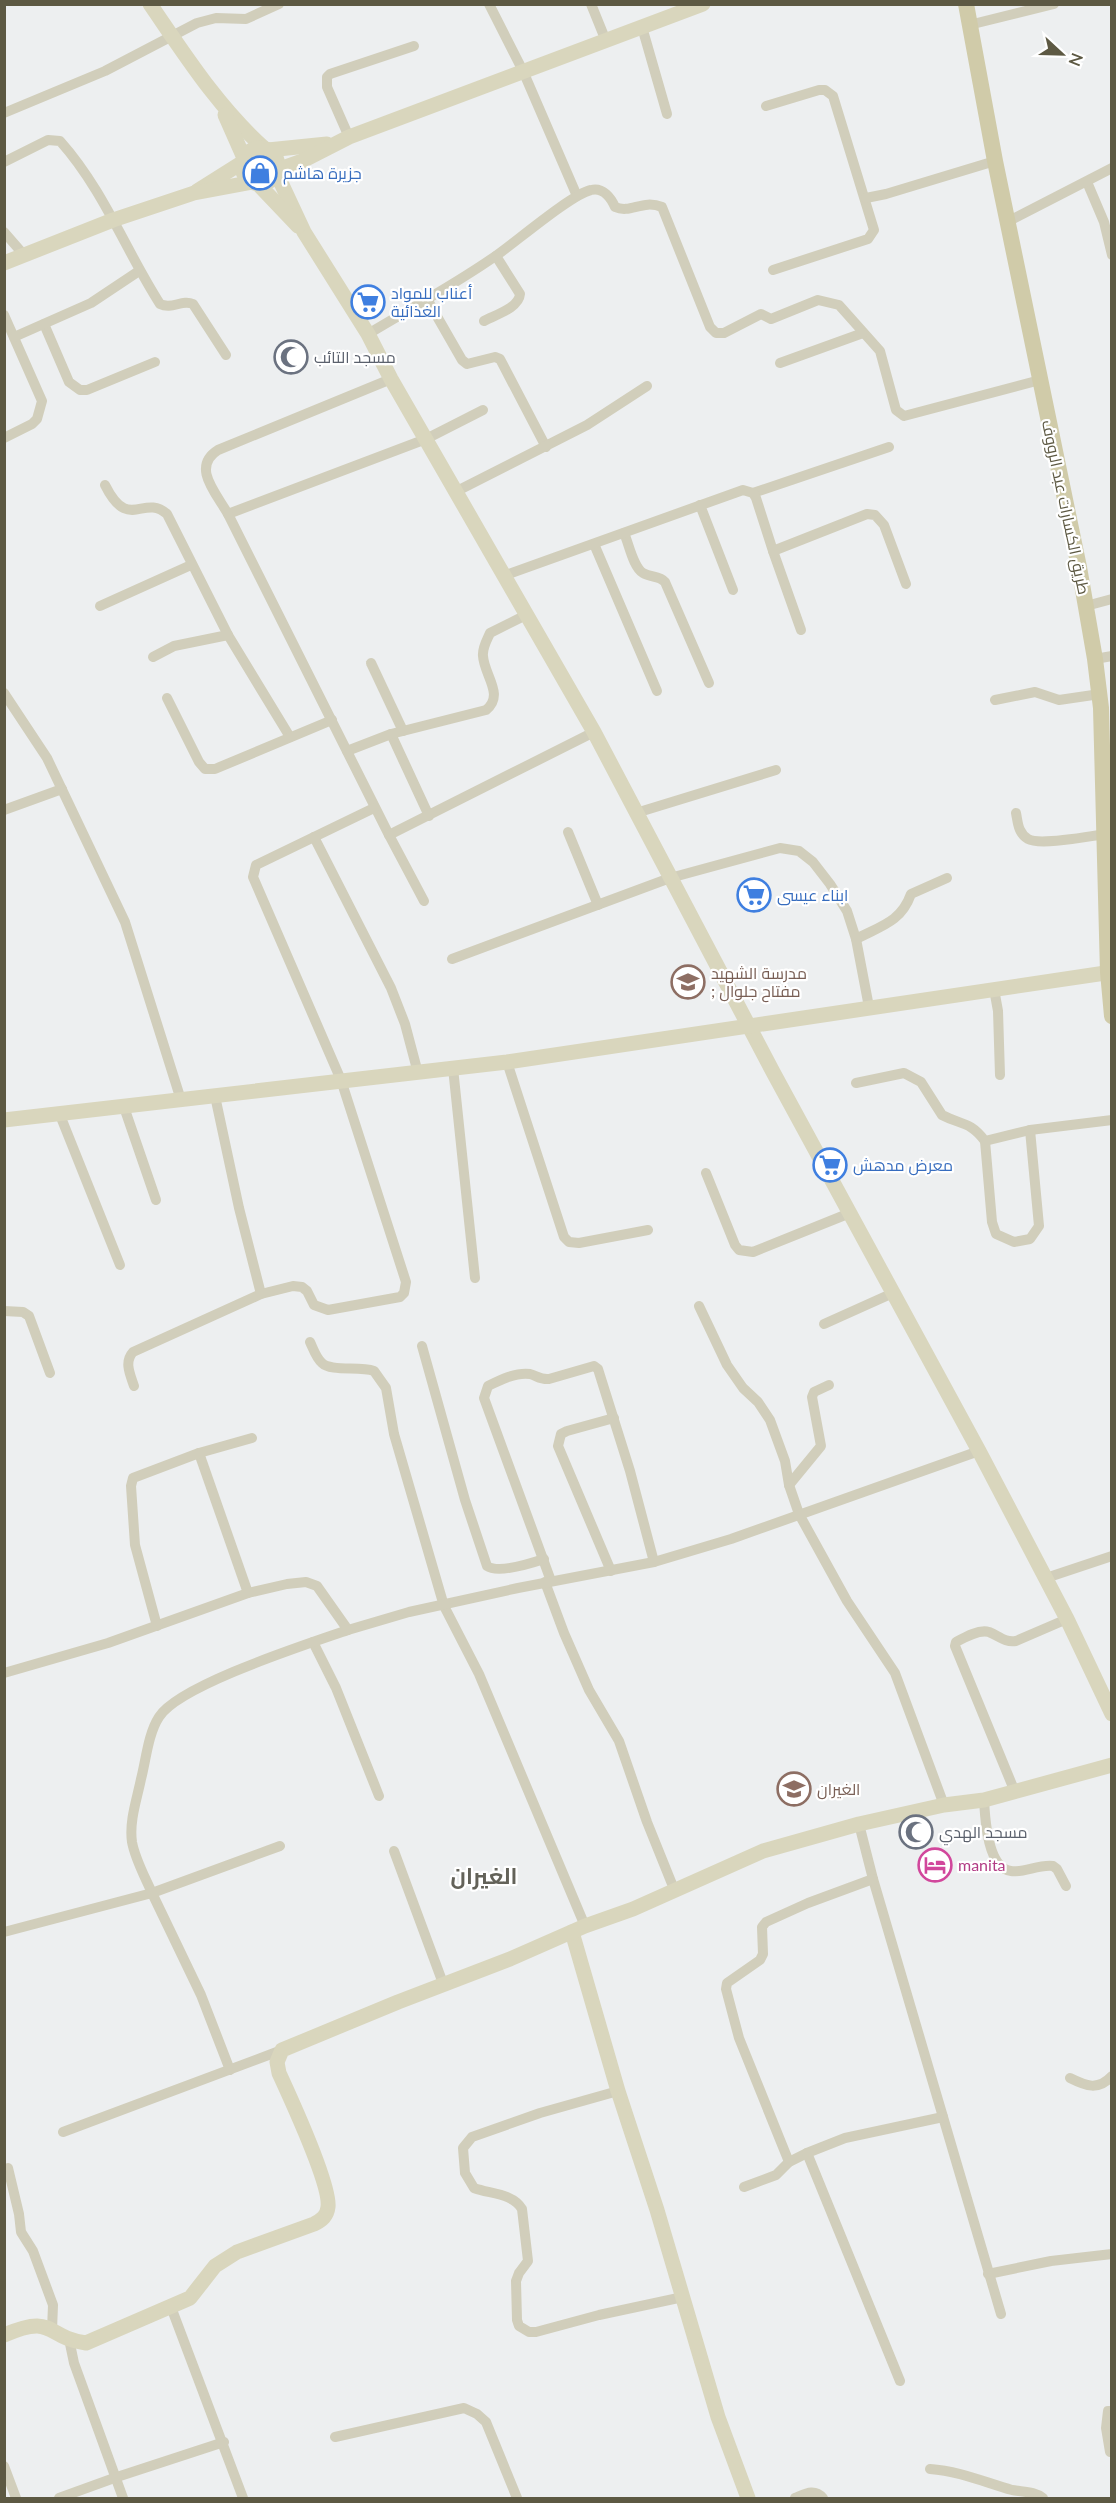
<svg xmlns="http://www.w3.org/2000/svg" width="1116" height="2503" font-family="Lato,Cairo,sans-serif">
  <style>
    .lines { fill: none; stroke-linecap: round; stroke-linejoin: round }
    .street { stroke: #d1cebb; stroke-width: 10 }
    .secondary { stroke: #d9d6bd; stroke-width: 15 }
    .primary { stroke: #d0cba9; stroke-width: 16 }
    .labels { text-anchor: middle; stroke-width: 4.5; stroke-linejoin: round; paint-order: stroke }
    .shop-label { font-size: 16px; fill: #366cbe; stroke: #fff; text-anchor: start }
    .worship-label { font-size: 16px; fill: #5b616d; stroke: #fff; text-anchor: start }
    .street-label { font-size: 16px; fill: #5d5943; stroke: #fff }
    .education-label { font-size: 16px; fill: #785e54; stroke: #fff; text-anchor: start }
    .hotel-label { font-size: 16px; fill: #b23c85; stroke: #fff; text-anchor: start }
    .district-label { font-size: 22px; font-weight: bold; fill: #636259; stroke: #fff }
  </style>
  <rect width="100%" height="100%" fill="#edeff0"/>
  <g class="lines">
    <g class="street">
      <polyline points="489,4 523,71 577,196"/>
      <polyline points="591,4 606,41"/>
      <polyline points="969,25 1054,4"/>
      <polyline points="642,27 667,114"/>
      <polyline points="766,106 819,90 825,90 833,96 874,230 868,239 773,270"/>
      <polyline points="4,113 105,71 197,23 216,18 246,19 279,4"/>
      <polyline points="349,137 327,87 327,77 330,74 414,46"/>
      <path d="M4,162l44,-22 12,1c43,48 66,110 100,163 12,6 22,-5 33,0l33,51"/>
      <polyline points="1087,182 1104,222 1112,255"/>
      <polyline points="866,198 886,194 995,161"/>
      <polyline points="1007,222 1112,168"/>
      <polyline points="4,232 24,255"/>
      <polyline points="427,299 462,360 467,364 495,357 500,359 546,447"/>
      <polyline points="4,315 42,401 37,419 32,424 4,438"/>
      <path d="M484,321c11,-6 35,-13 36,-27l-24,-38"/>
      <polyline points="44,324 69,382 80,390 87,390 155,362"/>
      <path d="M368,334c43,-26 88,-50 129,-79 20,-14 75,-61 94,-65 12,-3 20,8 24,17 16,7 27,-8 47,0l48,120 6,6h8l37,-19 10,5 47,-19 21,5 41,46 16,59 8,6 136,-36"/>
      <polyline points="14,337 91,303 139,271"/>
      <polyline points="780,363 863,333"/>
      <path d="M105,485c24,48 38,8 62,29l61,121 62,102"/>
      <polyline points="457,491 587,425 647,386"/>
      <polyline points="753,493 889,447"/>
      <polyline points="700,505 733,590"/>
      <polyline points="228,514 426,439 483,410"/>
      <path d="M624,533c5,11 9,34 19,40 8,5 16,2 22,9l44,101"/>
      <polyline points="594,544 657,691"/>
      <polyline points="773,551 801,630"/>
      <polyline points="503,576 743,490 753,493 756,498 773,551 867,514 875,515 884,525 906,584"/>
      <polyline points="100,606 191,565"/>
      <polyline points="1086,606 1112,599"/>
      <polyline points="153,657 174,646 228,635"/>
      <polyline points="1095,659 1112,656"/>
      <polyline points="371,663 403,731"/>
      <polyline points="4,693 47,758 125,922 181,1100"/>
      <polyline points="167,698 199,762 205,769 215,769 332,720"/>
      <polyline points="995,700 1035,692 1059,700 1100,694"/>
      <polyline points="391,734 429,816"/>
      <path d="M347,751l44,-17 95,-24c19,-15 -2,-35 -3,-54 -1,-8 4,-16 7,-23l36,-18"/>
      <polyline points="4,810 62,789"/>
      <polyline points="636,813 776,770"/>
      <path d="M1016,813c2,10 2,20 12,26 12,7 62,-3 78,-5"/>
      <polyline points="568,832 598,905"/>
      <path d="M389,835l-161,-321c-12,-21 -37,-47 -10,-64l173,-71"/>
      <polyline points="314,837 391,988 405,1024 418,1073"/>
      <polyline points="424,901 389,835 594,732"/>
      <path d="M856,939c25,-13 45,-17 55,-45l36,-16"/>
      <polyline points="452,959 670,878 780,848 799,851 813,862 830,884 847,911 856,939 869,1007"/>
      <polyline points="994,989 998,1011 1000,1075"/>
      <polyline points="507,1062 564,1237 569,1242 579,1243 648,1230"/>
      <polyline points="453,1068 475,1278"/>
      <path d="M856,1083l48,-10 17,9 21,33c19,10 28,6 43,26l45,-11 82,-10"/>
      <polyline points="215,1096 239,1208 261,1294"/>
      <polyline points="124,1107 156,1200"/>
      <polyline points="60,1115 120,1265"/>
      <polyline points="985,1141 992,1222 996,1234 1014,1242 1030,1239 1039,1226 1030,1130"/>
      <polyline points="706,1173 735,1245 739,1250 753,1252 850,1213"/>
      <polyline points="699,1306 727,1365 743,1388 758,1402 770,1420 785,1461 789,1485 799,1514 847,1601 895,1673 944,1805"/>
      <polyline points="4,1311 23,1312 29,1316 50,1373"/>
      <polyline points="824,1324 893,1293"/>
      <path d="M310,1342c3,6 6,16 12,21 9,9 37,3 52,8l12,17 8,46 50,172 35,68 106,252"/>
      <path d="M422,1346l43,154 22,66c11,8 45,-3 57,-7"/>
      <path d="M134,1386c-4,-12 -10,-24 -1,-34l128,-58 32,-8 9,1 5,4 7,14 14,5 72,-13 4,-4 2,-11 -65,-202 -88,-203 3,-12 118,-57"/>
      <polyline points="199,1453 248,1593"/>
      <polyline points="789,1485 821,1446 812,1397 814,1392 829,1385"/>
      <polyline points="611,1571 558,1446 561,1434 567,1431 614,1418"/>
      <polyline points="1046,1578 1112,1556"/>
      <path d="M551,1581l-67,-183 4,-12c12,-6 28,-14 42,-12 7,2 11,6 19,5l45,-13 4,3 32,102 24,91"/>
      <polyline points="545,1582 564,1633 589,1690 619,1741 647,1822 674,1889"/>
      <polyline points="157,1626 135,1545 131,1486 133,1478 199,1453 252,1438"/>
      <polyline points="313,1642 336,1688 379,1796"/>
      <polyline points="4,1673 108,1643 248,1593 287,1584 306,1582 317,1586 348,1630 409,1612 518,1588 654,1562 731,1539 979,1451"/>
      <path d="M1015,1792l-60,-146 1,-4c9,-5 23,-13 33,-10 10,4 16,11 27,9l51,-22"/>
      <path d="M984,1800c1,17 3,68 27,71 13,2 28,-7 42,-5l4,3 9,17"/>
      <polyline points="859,1824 873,1879 1001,2314"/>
      <path d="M280,1846l-128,47c-7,-16 -17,-34 -20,-51 -3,-21 5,-43 9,-63 5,-19 7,-45 18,-62 20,-32 149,-73 189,-87"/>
      <polyline points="394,1851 444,1986"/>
      <polyline points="4,1932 152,1893 201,1995 230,2070"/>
      <path d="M1070,2078c16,8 28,13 42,-2"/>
      <path d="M618,2091l-78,22 -68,24 -9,11 2,25 9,15c15,6 39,5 48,21l6,52 -9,12 -3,8 1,39 2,6 10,6h7l63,-17 84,-18"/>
      <polyline points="63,2132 282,2050"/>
      <polyline points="789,2162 739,2038 726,1989 727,1983 760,1960 763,1954 762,1927 766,1922 808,1903 873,1879"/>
      <polyline points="8,2168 19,2214 21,2232 33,2251 53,2305 52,2330"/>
      <polyline points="744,2187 776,2175 789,2162 807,2153"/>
      <polyline points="988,2274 1051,2261 1112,2254"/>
      <polyline points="171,2307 243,2498"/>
      <polyline points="69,2339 74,2363 123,2498"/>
      <polyline points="900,2381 807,2153 845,2138 943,2117"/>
      <polyline points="335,2437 464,2408 477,2414 486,2422 517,2498"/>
      <polyline points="1110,2452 1106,2428 1108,2411 1112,2411"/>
      <polyline points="4,2466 16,2498"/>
      <path d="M930,2469c29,2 54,13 82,21 11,2 23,1 31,8"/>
      <polyline points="59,2498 117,2477 224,2442"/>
      <path d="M795,2498c10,-4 19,-10 28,0"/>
    </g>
    <g class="secondary">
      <path d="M150,4c35,51 68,103 114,144"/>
      <polyline points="225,115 244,158"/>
      <circle cx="260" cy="166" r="18"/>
      <polyline points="268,150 327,144"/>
      <polyline points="277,170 302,161 349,137 703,4"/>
      <polyline points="276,172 304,232 368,334 391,379 594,732 773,1072 979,1451 1067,1619 1112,1714"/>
      <polyline points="257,183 298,226"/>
      <polyline points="197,191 243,162"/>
      <polyline points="4,263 113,220 194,193 253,182"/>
      <polyline points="4,1120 507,1062 1112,972"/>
      <polyline points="572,1932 618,2091 657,2210 718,2417 748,2498"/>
      <path d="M4,2335c51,-22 40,2 82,8l104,-45 25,-32 22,-14 77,-28c8,-4 13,-8 14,-17 3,-22 -38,-110 -49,-134l-2,-11 5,-12 116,-48 112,-43 75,-33 48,-17 130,-58 96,-27 85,-19 40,-5 128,-35"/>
    </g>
    <polyline class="primary" points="966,4 995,161 1079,567 1095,659 1101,708 1108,972 1112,1016"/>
  </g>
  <defs>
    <symbol id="shop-ring" viewBox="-11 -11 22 22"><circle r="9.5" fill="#fff" stroke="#3f7fe0" stroke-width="1.5"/><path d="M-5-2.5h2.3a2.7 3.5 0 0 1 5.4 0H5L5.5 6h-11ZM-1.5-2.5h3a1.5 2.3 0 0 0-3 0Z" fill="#3f7fe0"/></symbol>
    <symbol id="supermarket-ring" viewBox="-11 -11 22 22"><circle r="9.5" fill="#fff" stroke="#3f7fe0" stroke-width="1.5"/><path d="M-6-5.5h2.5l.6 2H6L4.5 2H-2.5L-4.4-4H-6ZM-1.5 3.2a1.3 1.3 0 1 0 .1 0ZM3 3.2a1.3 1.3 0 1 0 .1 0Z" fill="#3f7fe0"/></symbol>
    <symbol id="mosque-ring" viewBox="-11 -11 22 22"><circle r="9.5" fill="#fff" stroke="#6b7280" stroke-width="1.5"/><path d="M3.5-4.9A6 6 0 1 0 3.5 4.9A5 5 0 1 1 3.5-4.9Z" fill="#6b7280"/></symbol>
    <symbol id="school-ring" viewBox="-11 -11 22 22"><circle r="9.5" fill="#fff" stroke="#8d6e63" stroke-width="1.5"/><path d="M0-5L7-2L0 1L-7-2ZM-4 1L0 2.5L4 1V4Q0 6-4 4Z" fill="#8d6e63"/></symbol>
    <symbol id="hotel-ring" viewBox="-11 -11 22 22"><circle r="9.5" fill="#fff" stroke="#d1479c" stroke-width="1.5"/><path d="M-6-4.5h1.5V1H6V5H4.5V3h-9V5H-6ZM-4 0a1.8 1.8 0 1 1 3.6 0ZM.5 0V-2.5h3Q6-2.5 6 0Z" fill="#d1479c"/></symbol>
  </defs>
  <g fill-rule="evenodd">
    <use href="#shop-ring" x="241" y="154" width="38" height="38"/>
    <use href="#supermarket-ring" x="349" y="283" width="38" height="38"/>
    <use href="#mosque-ring" x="272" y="338" width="38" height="38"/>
    <use href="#supermarket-ring" x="735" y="876" width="38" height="38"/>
    <use href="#school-ring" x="669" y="963" width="38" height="38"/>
    <use href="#supermarket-ring" x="811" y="1146" width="38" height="38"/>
    <use href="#school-ring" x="775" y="1770" width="38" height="38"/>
    <use href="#mosque-ring" x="897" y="1813" width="38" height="38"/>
    <use href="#hotel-ring" x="916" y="1846" width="38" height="38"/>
  </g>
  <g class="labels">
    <g class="shop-label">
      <text x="283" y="179">جزيرة هاشم</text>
      <text x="391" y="299">أعناب للمواد<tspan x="391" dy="18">الغذائية</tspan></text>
      <text x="777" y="901">ابناء عيسى</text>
      <text x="853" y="1171">معرض مدهش</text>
    </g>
    <g class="worship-label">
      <text x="314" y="363">مسجد التائب</text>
      <text x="939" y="1838">مسجد الهدي</text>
    </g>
    <g class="street-label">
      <text transform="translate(1066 507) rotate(78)" y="6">طريق الكسارات عبد الرووف</text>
    </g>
    <g class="education-label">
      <text x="711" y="979">مدرسة الشهيد<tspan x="711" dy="18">; مفتاح جلوال</tspan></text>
      <text x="817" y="1795">الغيران</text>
    </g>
    <g class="hotel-label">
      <text x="958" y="1871">manita</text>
    </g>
    <g class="district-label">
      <text x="484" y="1884">الغيران</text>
    </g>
  </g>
  <rect width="1116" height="2503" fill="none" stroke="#5d5943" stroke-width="12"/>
  <g transform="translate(1062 54) rotate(112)" stroke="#ffffff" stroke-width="4.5" paint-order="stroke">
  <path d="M0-4.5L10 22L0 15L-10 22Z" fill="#5d5943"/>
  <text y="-9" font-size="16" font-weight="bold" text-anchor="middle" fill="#5d5943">N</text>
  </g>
</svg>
